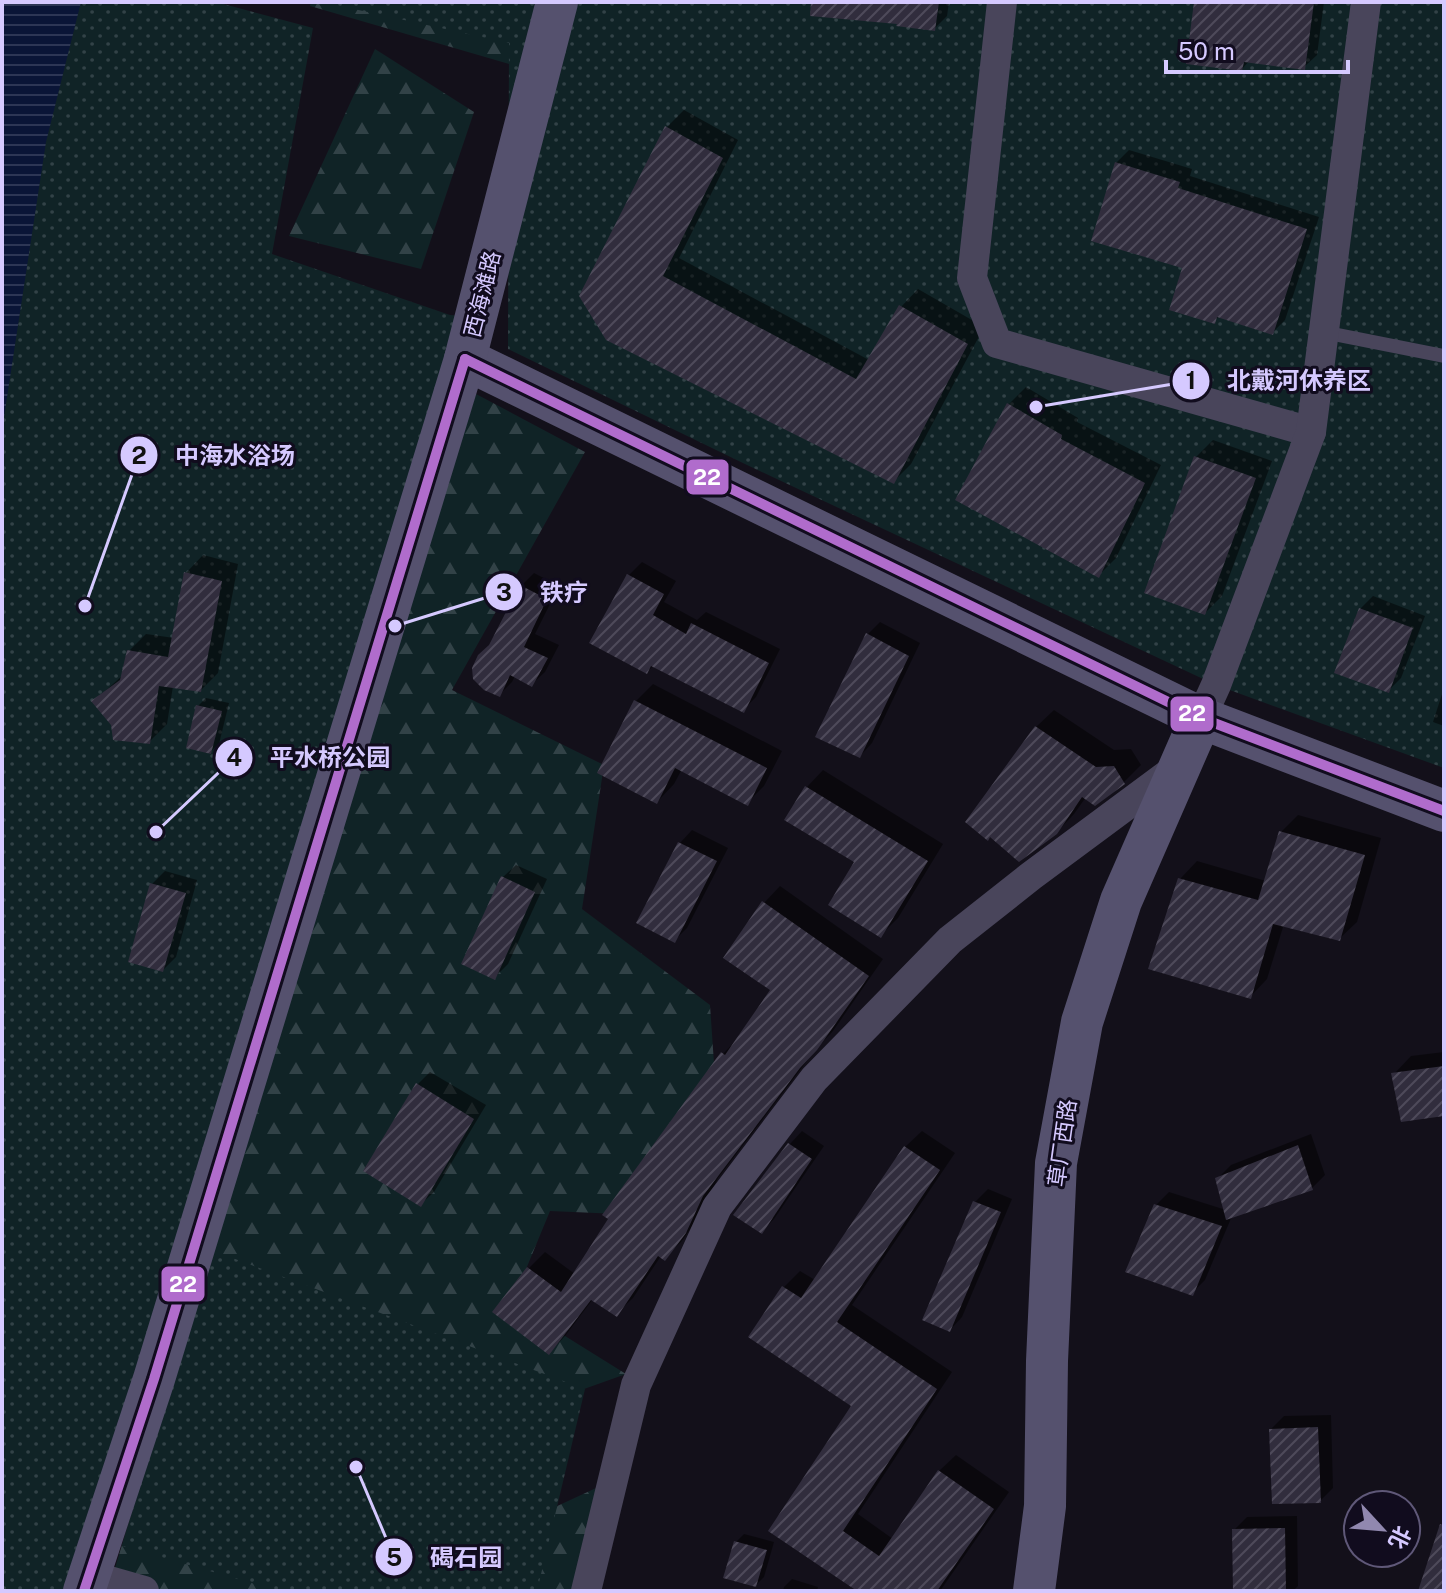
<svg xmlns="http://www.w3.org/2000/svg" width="1446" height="1593" font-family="'Public Sans','Noto Sans SC',sans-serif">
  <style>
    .forest { fill: url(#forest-firs) }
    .park { fill: url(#park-dots) }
    .water { fill: url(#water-rules) }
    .shadow { fill: #0007 }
    .building { fill: url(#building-hatch) }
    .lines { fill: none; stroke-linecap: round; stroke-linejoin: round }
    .service { stroke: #49455b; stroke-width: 14 }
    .minor { stroke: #49455b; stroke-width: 30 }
    .secondary { stroke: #55516e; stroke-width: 42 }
    .bus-1-casing { stroke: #110c1e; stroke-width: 16 }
    .bus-1 { stroke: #b06ccc; stroke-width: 10 }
    .labels { text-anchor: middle; stroke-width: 6; stroke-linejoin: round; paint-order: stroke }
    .street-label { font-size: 22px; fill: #d5c9ff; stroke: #110c1e }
    .leader { fill: none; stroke: #d5c9ff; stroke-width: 3 }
    .callout-dot { fill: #d5c9ff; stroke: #110c1e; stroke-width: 3 }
    .mark-label { font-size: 24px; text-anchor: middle; font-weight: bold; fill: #111 }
    .callout-label { font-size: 24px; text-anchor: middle; font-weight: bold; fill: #d5c9ff; stroke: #110c1e; stroke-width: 6; stroke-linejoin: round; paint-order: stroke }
    .line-badge { stroke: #110c1e; stroke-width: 3 }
    .badge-label { font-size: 22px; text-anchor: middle; font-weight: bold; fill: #fff }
  </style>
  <defs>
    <pattern id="forest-firs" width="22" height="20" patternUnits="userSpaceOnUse" patternTransform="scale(2)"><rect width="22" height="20" fill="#102326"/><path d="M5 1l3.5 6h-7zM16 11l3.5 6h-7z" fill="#324247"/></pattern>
    <pattern id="park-dots" width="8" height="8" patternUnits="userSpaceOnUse" patternTransform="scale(2)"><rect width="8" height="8" fill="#102326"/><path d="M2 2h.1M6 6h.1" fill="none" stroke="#324247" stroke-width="1.8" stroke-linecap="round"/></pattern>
    <pattern id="water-rules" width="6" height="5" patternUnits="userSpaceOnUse" patternTransform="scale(2)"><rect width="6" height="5" fill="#0a1537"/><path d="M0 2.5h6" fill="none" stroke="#2d3655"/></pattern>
    <pattern id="building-hatch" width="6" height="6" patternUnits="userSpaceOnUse" patternTransform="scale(2)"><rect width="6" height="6" fill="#312d3d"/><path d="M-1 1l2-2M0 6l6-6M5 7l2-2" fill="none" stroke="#4e4a5a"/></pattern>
  </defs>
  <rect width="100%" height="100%" fill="#13101a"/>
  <g class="forest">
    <polygon points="311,2 535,2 523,68 310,6"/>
    <polygon points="375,49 474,112 421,269 289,236"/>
    <polygon points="476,394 585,452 452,690 604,765 582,909 710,1005 715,1078 619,1214 550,1211 512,1303 626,1374 528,1409 540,1514 622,1476 578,1591 108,1591 304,945"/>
  </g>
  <g class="park">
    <polygon points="66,2 216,2 313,28 272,254 450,315 465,316 79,1591 2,1591 2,320"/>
    <polygon points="322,2 1444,2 1444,768 1216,685 747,465 508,349 509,43"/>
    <polygon points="211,1250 585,1389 537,1591 280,1591 122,1546"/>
  </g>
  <polygon class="water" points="2,2 81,2 46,142 2,430"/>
  <g class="shadow">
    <polygon points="813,2 949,2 947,16 934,29"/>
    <polygon points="1196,2 1324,2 1317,55 1304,67 1250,60 1242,69"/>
    <polygon points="684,110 738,140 679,258 869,360 901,307 918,289 984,327 911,464 894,481 607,338 667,127"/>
    <polygon points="1129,150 1192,169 1190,176 1319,217 1285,320 1272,333 1220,316 1214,321 1185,267 1116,163"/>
    <polygon points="1026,387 1078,418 1077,422 1161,465 1116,558 1098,576 1009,404"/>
    <polygon points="1213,440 1272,461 1222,596 1205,613 1196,457"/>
    <polygon points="203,555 238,564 218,673 201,690 173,686 167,724 149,742 113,724 93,702 123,675 129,651 146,634 174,638 186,573"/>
    <polygon points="642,562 676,581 664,602 697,620 706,612 780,649 756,697 743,710 654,665 647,672 592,642 629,575"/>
    <polygon points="534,573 559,586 535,634 559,645 545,672 532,684 515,676 512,682 499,695 492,644 521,586"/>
    <polygon points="1373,596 1425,616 1401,678 1388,691 1360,609"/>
    <polygon points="880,622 920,643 872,743 860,756 867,635"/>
    <polygon points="653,684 782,751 764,786 747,803 682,769 674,784 657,802 636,701"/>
    <polygon points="1444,688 1444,726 1433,722"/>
    <polygon points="206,698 229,703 219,744 210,752 198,706"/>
    <polygon points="1054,710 1114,750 1131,749 1141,765 1123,783 1086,797 1074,814 1056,833 991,835 968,822 1036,727"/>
    <polygon points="823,770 943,844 898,918 881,935 856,862 806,788"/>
    <polygon points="1298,815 1381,838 1357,922 1339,939 1284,924 1267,979 1250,997 1180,879 1197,861 1266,881 1281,832"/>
    <polygon points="692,830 728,848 687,928 674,941 680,843"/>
    <polygon points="516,865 547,879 508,964 495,977 503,877"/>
    <polygon points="165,871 197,880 176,957 163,970 152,884"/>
    <polygon points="780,886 883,959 833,1031 816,1049 718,1178 701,1214 681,1242 664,1258 661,1256 633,1298 616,1314 593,1299 565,1336 549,1353 495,1312 529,1268 545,1252 575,1274 723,1054 739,1037 772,990 764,903"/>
    <polygon points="1444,1052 1444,1114 1394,1074 1411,1056"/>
    <polygon points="430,1072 486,1105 434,1192 421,1204 417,1085"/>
    <polygon points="802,1131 824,1146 774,1219 761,1232 790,1144"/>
    <polygon points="922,1131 955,1153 852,1305 952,1372 858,1514 893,1539 939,1471 956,1455 1009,1492 940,1591 866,1591 822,1560 854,1406 751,1337 784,1287 800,1271 815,1280 905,1147"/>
    <polygon points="1311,1134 1325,1175 1312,1188 1232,1216 1205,1280 1192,1293 1156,1205 1169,1192 1226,1210 1218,1178 1231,1165"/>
    <polygon points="988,1189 1012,1199 962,1317 950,1330 975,1202"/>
    <polygon points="1331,1415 1333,1488 1320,1501 1271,1429 1284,1416"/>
    <polygon points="1297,1516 1298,1586 1293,1591 1235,1591 1234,1530 1247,1517"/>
    <polygon points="744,1534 774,1542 764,1577 756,1585 736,1542"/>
    <polygon points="792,1579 818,1587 817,1591 783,1591 784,1587"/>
  </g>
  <g class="building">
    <polygon points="811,2 939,2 935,31 896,26 897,24 810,16"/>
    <polygon points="1194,2 1314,2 1305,70 1244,62 1242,71 1186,64"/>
    <polygon points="665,126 723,158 663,276 856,379 899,305 968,344 894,484 606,340 579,296"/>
    <polygon points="1115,162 1180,182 1178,188 1307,229 1273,335 1217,317 1215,324 1169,310 1182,268 1091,241"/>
    <polygon points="1007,403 1062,435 1061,439 1145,483 1099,578 955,500"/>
    <polygon points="1194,456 1256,478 1205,615 1144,593"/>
    <polygon points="184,572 222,581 201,692 159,686 150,744 113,740 111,725 91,701 120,680 127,650 168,657"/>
    <polygon points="627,574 664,594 653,615 686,634 691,623 769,663 744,713 651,666 647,674 589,643"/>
    <polygon points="520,585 547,599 524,647 548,658 532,687 510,675 500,697 484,690 473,679 472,668 478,655 489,645"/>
    <polygon points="1359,608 1413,628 1389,693 1334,673"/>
    <polygon points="866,633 909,656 860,758 815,737"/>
    <polygon points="634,700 767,768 748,806 675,768 657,804 597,773"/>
    <polygon points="196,705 222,711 211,754 186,748"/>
    <polygon points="1035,726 1096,767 1114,766 1125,784 1095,806 1082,797 1057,834 1019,862 990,837 988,841 965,822"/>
    <polygon points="805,786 928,861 881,938 828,905 854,862 784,820"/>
    <polygon points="1279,831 1365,855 1340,941 1273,924 1251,999 1148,969 1178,878 1258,900"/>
    <polygon points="678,842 717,861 675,943 636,923"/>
    <polygon points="501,876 535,892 495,980 461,964"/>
    <polygon points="150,883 186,893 163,972 128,962"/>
    <polygon points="762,901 869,976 817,1050 800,1068 703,1196 686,1233 665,1261 658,1256 617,1317 591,1300 549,1355 492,1312 527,1267 561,1292 608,1219 602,1215 721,1052 725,1055 770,990 723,958"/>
    <polygon points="1444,1066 1444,1116 1401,1122 1391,1073"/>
    <polygon points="416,1083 474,1119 421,1207 363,1171"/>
    <polygon points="788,1143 812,1159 762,1234 733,1215"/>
    <polygon points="1298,1145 1313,1190 1226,1220 1215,1178"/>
    <polygon points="904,1146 940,1170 837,1322 937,1389 843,1531 879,1556 938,1470 994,1509 937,1591 857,1591 768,1531 851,1406 748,1337 782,1286 801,1298"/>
    <polygon points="973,1201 1001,1212 950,1332 922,1320"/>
    <polygon points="1154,1204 1222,1226 1193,1296 1125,1272"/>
    <polygon points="1318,1427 1321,1503 1272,1504 1269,1429"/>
    <polygon points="1440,1524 1444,1525 1444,1591 1418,1591"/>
    <polygon points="1285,1528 1286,1591 1233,1591 1232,1529"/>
    <polygon points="734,1541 767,1550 756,1587 723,1578"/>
  </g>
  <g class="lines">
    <polyline class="service" points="1323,332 1444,356"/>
    <g class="minor">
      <polyline points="1002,2 972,278 997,343 1311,432"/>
      <polyline points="1201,718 1216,685 1311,432 1366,2"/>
      <polyline points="88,1575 144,1591"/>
      <polyline points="586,1591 636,1385 717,1207 814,1079 950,940 1031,876 1178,767"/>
    </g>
    <g class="secondary">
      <polyline points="465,359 1201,718 1444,811"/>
      <polyline points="84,1591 154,1379 465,359 557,2"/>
      <polyline points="1034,1591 1045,1506 1047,1361 1056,1163 1082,1022 1121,901 1201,718"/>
    </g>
    <defs>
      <g id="bus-1">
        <polyline points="465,359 1201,718 1444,811"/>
        <polyline points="84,1591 154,1379 465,359"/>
      </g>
    </defs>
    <use href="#bus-1" class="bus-1-casing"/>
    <use href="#bus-1" class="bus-1"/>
  </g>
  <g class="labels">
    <g class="street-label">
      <text transform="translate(482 294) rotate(-76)" y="8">西海滩路</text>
      <text transform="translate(1062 1143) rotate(-82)" y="8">草厂西路</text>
    </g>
  </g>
  <path class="leader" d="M1036 407L1191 381M85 606L139 455M395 626L504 592M156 832L234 758M356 1467L394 1557"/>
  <g class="callout-dot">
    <circle cx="1036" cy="407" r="8"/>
    <circle cx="85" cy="606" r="8"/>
    <circle cx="395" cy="626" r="8"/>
    <circle cx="156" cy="832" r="8"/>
    <circle cx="356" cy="1467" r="8"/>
    <circle cx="1191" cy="381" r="20"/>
    <circle cx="139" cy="455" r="20"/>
    <circle cx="504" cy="592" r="20"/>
    <circle cx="234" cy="758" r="20"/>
    <circle cx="394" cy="1557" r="20"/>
  </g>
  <g class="mark-label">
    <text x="1191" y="389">1</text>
    <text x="139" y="464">2</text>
    <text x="504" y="601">3</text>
    <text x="234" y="766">4</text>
    <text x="394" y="1566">5</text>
  </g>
  <g class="callout-label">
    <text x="1299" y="389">北戴河休养区</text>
    <text x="235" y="464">中海水浴场</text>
    <text x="564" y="601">铁疗</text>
    <text x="330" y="766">平水桥公园</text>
    <text x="466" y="1566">碣石园</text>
  </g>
  <g class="line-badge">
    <rect x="685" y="458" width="45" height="38" rx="8" fill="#b06ccc"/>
    <rect x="1169" y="695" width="46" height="38" rx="8" fill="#b06ccc"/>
    <rect x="160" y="1265" width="46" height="38" rx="8" fill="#b06ccc"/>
  </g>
  <g class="badge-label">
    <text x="707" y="485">22</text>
    <text x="1192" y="721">22</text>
    <text x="183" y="1292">22</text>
  </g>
  <rect width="1446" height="1593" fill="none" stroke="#d5c9ff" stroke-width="8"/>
  <g transform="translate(1382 1529) rotate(116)"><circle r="38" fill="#110c1e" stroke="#5f5878" stroke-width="2"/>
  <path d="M0-6L14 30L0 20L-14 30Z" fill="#9188af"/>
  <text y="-12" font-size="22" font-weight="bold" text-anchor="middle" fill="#d5c9ff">北</text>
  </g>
  <path d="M1166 60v12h182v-12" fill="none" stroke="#d5c9ff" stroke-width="4"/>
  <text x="1178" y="60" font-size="24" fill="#d5c9ff" stroke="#110c1e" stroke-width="6" paint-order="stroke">50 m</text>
</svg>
